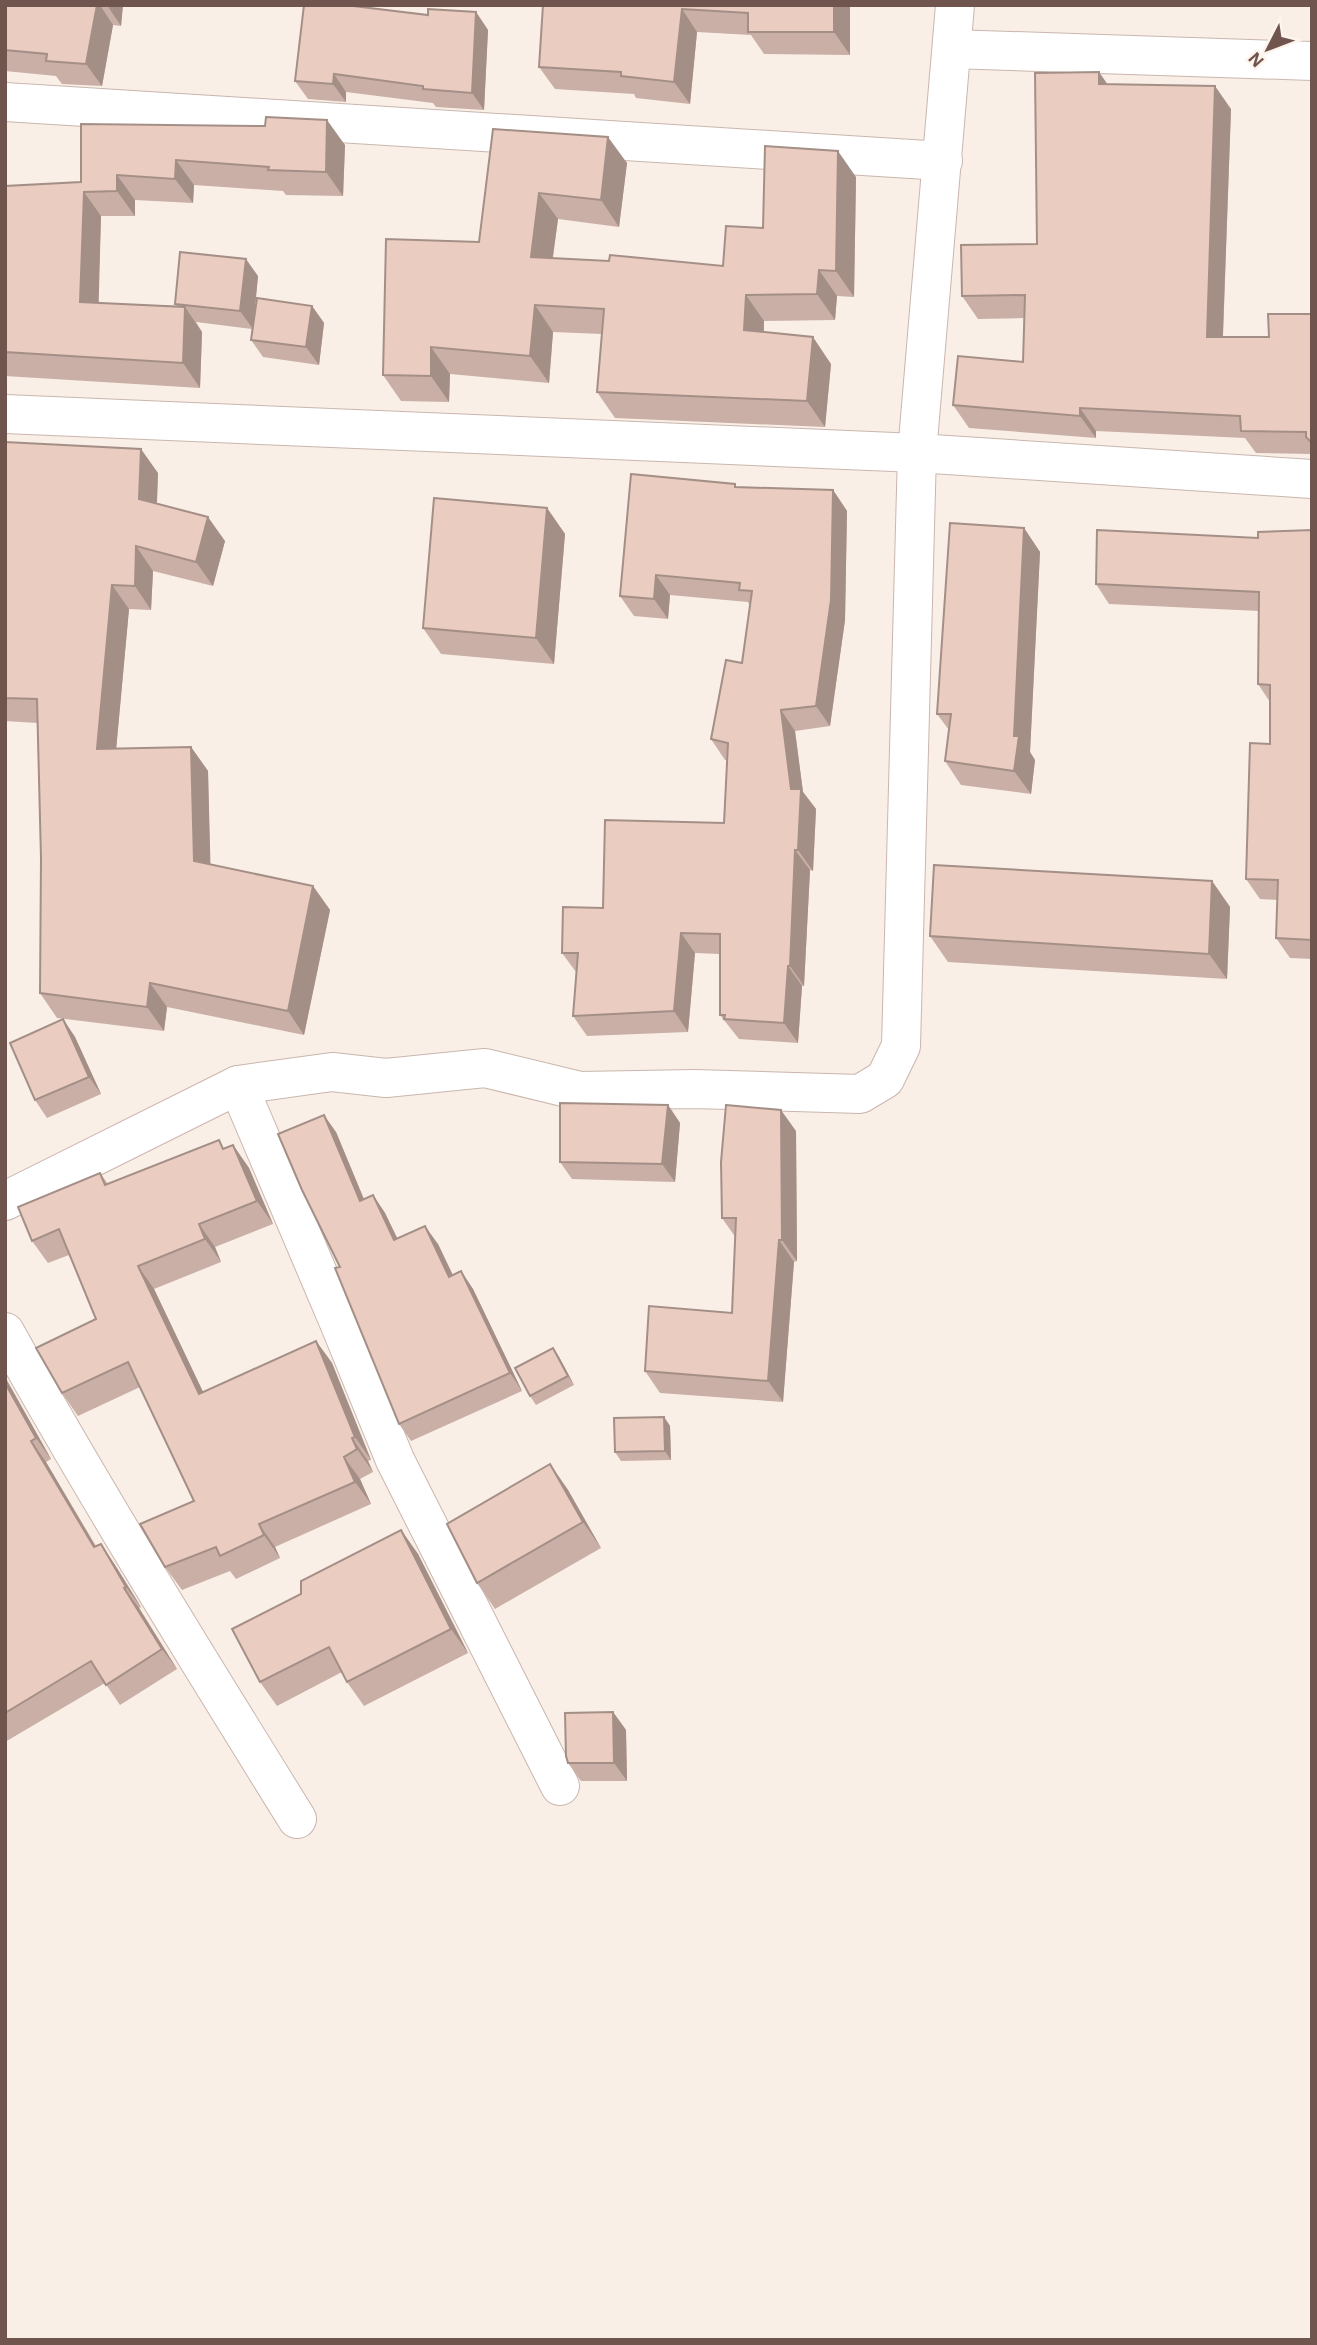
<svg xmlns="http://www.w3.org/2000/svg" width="1317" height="2345" font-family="'Alegreya Sans',sans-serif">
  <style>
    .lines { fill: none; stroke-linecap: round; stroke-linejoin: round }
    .street-casing { stroke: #cab6ae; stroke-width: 40 }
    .street { stroke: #fff; stroke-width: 38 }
    .wall { fill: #caafa6 }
    .shaded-wall { fill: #a48f87 }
    .building { fill: #ebccc1; stroke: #a48f87; stroke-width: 2 }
  </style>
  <rect width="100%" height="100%" fill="#f9efe6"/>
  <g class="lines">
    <defs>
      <g id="street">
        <polyline points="952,49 1312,61"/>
        <polyline points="5,102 943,161"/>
        <polyline points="5,414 917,453 1312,479"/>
        <polyline points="238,1085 340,1325 395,1460 560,1786"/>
        <polyline points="5,1201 238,1085 332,1072 386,1078 485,1068 580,1091 694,1089 860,1094 885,1079 901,1046 917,453 955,5"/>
        <path d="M5,1332c92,165 192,326 292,487"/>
      </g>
    </defs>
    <use href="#street" class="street-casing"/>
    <use href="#street" class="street"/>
  </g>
  <g class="wall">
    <polygon points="5,5 123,5 121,26 113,25 102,86 62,84 56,76 5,71"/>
    <polygon points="543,5 850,5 850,55 764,54 751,35 697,32 690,104 636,98 634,94 555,89 539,67"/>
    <polygon points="476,12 488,30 484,110 436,107 433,103 346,92 346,102 308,99 295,81 428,15"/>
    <polygon points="1107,85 1231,109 1223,337 1269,337 1312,314 1312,454 1256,453 1245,438 1096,431 1096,438 969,428 953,405 1023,362 1024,318 978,319 962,296 1037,244"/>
    <polygon points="81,124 345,145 343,196 286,195 283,191 194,185 193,203 135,200 135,216 101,216 98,303 177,306 175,304 258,276 253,326 312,306 324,323 319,365 263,357 251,340 252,329 196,322 202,332 200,388 5,376 5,186 81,182"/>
    <polygon points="493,129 627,163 619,227 558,219 553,258 723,266 763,228 856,177 854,297 837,296 835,320 764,321 764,332 831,364 825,427 615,418 597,392 602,334 553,332 549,383 450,374 449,402 401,401 383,375 479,242"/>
    <polygon points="5,442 158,473 157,504 225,541 213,586 153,571 151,610 129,609 116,749 191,747 208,771 210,865 313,886 330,910 304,1035 167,1007 164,1031 57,1018 40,993 41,858 37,723 5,721"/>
    <polygon points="737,487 833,490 847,511 845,620 830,726 795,731 803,792 816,809 813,871 810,870 804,986 802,986 798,1043 739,1039 720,1015 720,954 695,953 688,1032 587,1036 573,1016 576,972 562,953 603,908 724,823 727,760 725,760 711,739 742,663 750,606 748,602 670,595 668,619 634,616 620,596"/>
    <polygon points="547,508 565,534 554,664 441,654 423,628"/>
    <polygon points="1024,528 1040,552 1030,752 1035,760 1031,794 961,785 945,761 949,730 937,714"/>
    <polygon points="1312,530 1312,959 1290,958 1276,938 1278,900 1260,899 1246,879 1270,744 1270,702 1258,684 1259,611 1109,604 1096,584 1258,538"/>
    <polygon points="1212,881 1230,907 1227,979 948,962 930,936"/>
    <polygon points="63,1019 75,1037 101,1094 47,1118 35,1100"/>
    <polygon points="668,1105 680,1123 675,1182 572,1179 560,1162"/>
    <polygon points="796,1131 797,1261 794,1262 783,1402 660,1393 645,1371 732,1313 736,1238 722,1218"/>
    <polygon points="336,1132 364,1199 373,1195 385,1213 397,1239 438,1244 453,1275 461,1271 473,1289 522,1391 411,1441 399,1424 340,1267"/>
    <polygon points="233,1145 249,1168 273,1224 215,1247 221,1262 154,1289 203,1392 316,1341 332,1363 371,1460 368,1461 373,1472 360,1479 371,1504 275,1547 280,1558 236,1579 230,1571 182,1590 165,1567 194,1501 140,1387 78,1416 62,1393 96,1319 69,1255 48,1263 32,1241 100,1173 108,1184"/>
    <polygon points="553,1348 559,1357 574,1385 536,1405 530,1396"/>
    <polygon points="5,1377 51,1459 46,1462 96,1546 101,1544 115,1565 141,1607 139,1608 177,1669 120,1705 105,1683 5,1742"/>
    <polygon points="664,1417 670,1426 671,1460 621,1461 615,1452"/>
    <polygon points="550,1464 568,1490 601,1548 495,1609 477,1583"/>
    <polygon points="401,1530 418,1554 468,1653 364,1706 347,1682 342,1672 277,1706 260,1682 301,1594"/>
    <polygon points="613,1712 626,1730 627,1781 581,1781 568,1763"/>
  </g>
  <g class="shaded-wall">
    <polygon points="97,5 100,5 113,25 102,86 86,64"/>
    <polygon points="107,5 123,5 121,26"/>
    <polygon points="834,5 850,5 850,55 834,32"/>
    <polygon points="682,9 697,32 690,104 674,82"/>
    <polygon points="476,12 488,30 484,110 472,93"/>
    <polygon points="1099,72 1115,95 1099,84"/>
    <polygon points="334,74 346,92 346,102 333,84"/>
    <polygon points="1215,86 1231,109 1222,359 1207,337"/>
    <polygon points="327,120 345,145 343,196 326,172"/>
    <polygon points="608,137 627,163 619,227 601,200"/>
    <polygon points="838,151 856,177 854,297 836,271"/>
    <polygon points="176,160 194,185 193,203 175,179"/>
    <polygon points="117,175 135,200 135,216 117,191"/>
    <polygon points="84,192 101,216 98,327 80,302"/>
    <polygon points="539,193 558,219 549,283 531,257"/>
    <polygon points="246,259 258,276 253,329 240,311"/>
    <polygon points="819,270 837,296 835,320 817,294"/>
    <polygon points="746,295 764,321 763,357 744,330"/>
    <polygon points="535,305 553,332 549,383 530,356"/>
    <polygon points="312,306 324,323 319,365 306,347"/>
    <polygon points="185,307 202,332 200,388 183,363"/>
    <polygon points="813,337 831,364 825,427 807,401"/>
    <polygon points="431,347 450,374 449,402 431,376"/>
    <polygon points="1080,408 1096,431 1096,438 1080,416"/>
    <polygon points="141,449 158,473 156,523 139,499"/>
    <polygon points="833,490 847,511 845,620 830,726 816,706"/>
    <polygon points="547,508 565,534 554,664 536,638"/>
    <polygon points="208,517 225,541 213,586 196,562"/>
    <polygon points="1024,528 1040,552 1030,752 1035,760 1031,794 1014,771 1014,736"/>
    <polygon points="136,546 153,571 151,610 135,586"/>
    <polygon points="656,575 670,595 668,619 654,599"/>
    <polygon points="112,585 129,609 114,773 97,749"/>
    <polygon points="781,710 795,731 803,792 816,809 813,871 798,850"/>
    <polygon points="191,747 208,771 211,885 194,861"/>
    <polygon points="795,850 810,870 804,986 790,966"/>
    <polygon points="1212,881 1230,907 1227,979 1209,954"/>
    <polygon points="313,886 330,910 304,1035 288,1011"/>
    <polygon points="681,933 695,953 688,1032 674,1011"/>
    <polygon points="788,966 802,986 798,1043 784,1023"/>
    <polygon points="150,983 167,1007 164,1031 147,1007"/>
    <polygon points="63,1019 75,1037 101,1094 89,1077"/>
    <polygon points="668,1105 680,1123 675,1182 662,1164"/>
    <polygon points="781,1110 796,1131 797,1261 782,1240"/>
    <polygon points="324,1115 336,1132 372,1219 360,1201"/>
    <polygon points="233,1145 249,1168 273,1224 257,1201"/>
    <polygon points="373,1195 385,1213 407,1258 394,1240"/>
    <polygon points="199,1224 215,1247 221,1262 205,1239"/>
    <polygon points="425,1226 438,1244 462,1295 449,1277"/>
    <polygon points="779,1240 794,1262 783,1402 768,1381"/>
    <polygon points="138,1266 154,1289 215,1417 199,1394"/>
    <polygon points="461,1271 473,1289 522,1391 510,1373"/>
    <polygon points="316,1341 332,1363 371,1460 355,1437"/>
    <polygon points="553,1348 559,1357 574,1385 568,1376"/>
    <polygon points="5,1377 51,1459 36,1438 5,1383"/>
    <polygon points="664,1417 670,1426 671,1460 665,1451"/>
    <polygon points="352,1438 368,1461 373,1472 357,1449"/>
    <polygon points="31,1441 46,1462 108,1568 94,1547"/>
    <polygon points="344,1457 360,1479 371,1504 355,1482"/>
    <polygon points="550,1464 568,1490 601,1548 583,1522"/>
    <polygon points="259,1524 275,1547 280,1558 264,1535"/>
    <polygon points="401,1530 418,1554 468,1653 451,1629"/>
    <polygon points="101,1544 115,1565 141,1607 126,1587"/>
    <polygon points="124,1588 139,1608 177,1669 162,1649"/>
    <polygon points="613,1712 626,1730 627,1781 614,1763"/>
  </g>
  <g class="building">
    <polygon points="5,5 97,5 86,64 46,61 47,54 5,50"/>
    <polygon points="304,5 345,5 428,15 428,9 476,12 472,93 423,89 423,86 334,74 333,84 295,81"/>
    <polygon points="543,5 834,5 834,32 748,32 748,13 682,9 674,82 621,76 621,72 539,67"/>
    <polygon points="1099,72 1099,84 1215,86 1207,337 1269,337 1268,314 1312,314 1312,443 1306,437 1306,432 1241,431 1240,416 1080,408 1080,416 953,405 958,356 1023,362 1025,295 962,296 961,245 1037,244 1035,73"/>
    <polygon points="266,117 327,120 326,172 268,170 269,167 176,160 175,179 117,175 117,191 84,192 80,302 185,307 183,363 5,352 5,186 81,182 81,124 265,126"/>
    <polygon points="493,129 608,137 601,200 539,193 531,257 609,261 610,255 723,266 726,226 763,228 765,146 838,151 836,271 819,270 817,294 746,295 744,330 813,337 807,401 597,392 604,309 535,305 530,356 431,347 431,376 383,375 386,239 479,242"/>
    <polygon points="180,252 246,259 240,311 175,304"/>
    <polygon points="257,298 312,306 306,347 251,340"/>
    <polygon points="5,442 141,449 139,499 208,517 196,562 136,546 135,586 112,585 97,749 191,747 194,861 313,886 288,1011 150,983 147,1007 40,993 41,858 37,699 5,698"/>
    <polygon points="631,474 735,484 735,487 833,490 831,600 816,706 781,710 791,789 801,789 798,850 795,850 790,966 788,966 784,1023 724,1019 725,1015 720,1015 720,934 681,933 674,1011 573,1016 578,953 562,953 563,907 603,908 605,820 724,823 728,743 711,739 726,660 742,663 752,591 739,590 740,583 656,575 654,599 620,596"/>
    <polygon points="434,498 547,508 536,638 423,628"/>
    <polygon points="950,523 1024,528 1014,736 1019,736 1014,771 945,761 951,714 937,714"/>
    <polygon points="1097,530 1258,538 1258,532 1312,530 1312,940 1276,938 1278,880 1246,879 1250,743 1270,744 1270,685 1258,684 1259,592 1096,584"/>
    <polygon points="934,865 1212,881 1209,954 930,936"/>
    <polygon points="63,1019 89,1077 35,1100 10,1043"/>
    <polygon points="560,1103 668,1105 662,1164 560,1162"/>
    <polygon points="726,1105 781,1110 782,1240 779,1240 768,1381 645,1371 649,1306 732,1313 736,1218 722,1218 721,1162"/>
    <polygon points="324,1115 360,1201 373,1195 394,1240 425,1226 449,1277 461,1271 510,1373 399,1424 335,1268 340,1267 302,1190 278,1134"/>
    <polygon points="219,1140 223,1149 233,1145 257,1201 199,1224 205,1239 138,1266 199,1394 316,1341 355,1437 352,1438 357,1449 344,1457 355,1482 259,1524 264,1535 220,1556 216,1547 165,1567 140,1524 194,1501 128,1362 62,1393 36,1348 96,1319 59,1229 32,1241 18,1207 100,1173 105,1185"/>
    <polygon points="553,1348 568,1376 530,1396 515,1368"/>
    <polygon points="5,1383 36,1438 31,1441 94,1547 101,1544 126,1587 124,1588 162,1649 106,1685 91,1661 5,1713"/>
    <polygon points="664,1417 665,1451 615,1452 614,1418"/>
    <polygon points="550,1464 583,1522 477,1583 447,1524"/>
    <polygon points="401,1530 451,1629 347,1682 329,1647 260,1682 232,1629 301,1594 301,1581"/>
    <polygon points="613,1712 614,1763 568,1763 566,1756 565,1713"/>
  </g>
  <rect width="1317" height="2345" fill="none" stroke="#70554e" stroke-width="14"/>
  <g transform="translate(1268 49) rotate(228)" stroke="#fdf4ec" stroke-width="5" paint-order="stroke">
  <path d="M0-5L12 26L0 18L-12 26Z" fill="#70554e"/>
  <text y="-10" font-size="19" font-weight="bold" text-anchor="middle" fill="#70554e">N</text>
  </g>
</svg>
